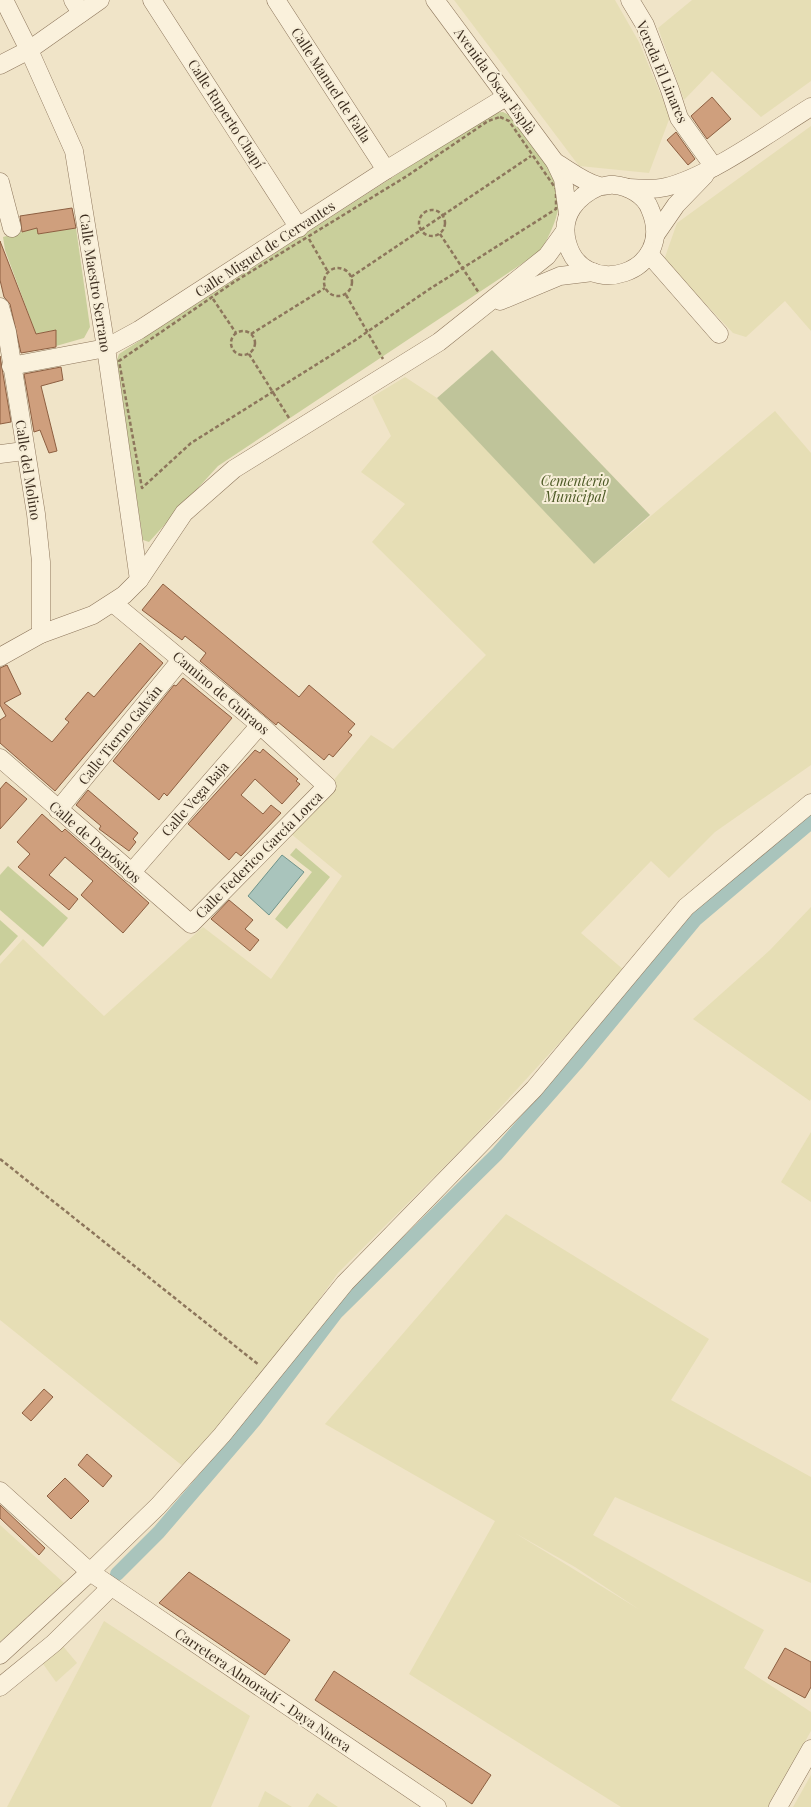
<svg xmlns="http://www.w3.org/2000/svg" width="811" height="1807" font-family="'Playfair Display',serif">
  <style>
    .farmland { fill: #e6deb5; fill-rule: evenodd }
    .green { fill: #c9cf9b }
    .cemetery { fill: #bfc49a }
    .water { fill: #a9c4bc; stroke: #6f938a }
    .lines { fill: none; stroke-linecap: round; stroke-linejoin: round }
    .canal { stroke: #a9c4bc; stroke-width: 14 }
    .building { fill: #cf9f7d; stroke: #8d5f41 }
    .minor-casing { stroke: #8d765c; stroke-width: 19 }
    .path { stroke: #8d765c; stroke-width: 2.5; stroke-dasharray: 4 2.5; stroke-linecap: butt }
    .minor { stroke: #faf1dc; stroke-width: 18 }
    .labels { text-anchor: middle; stroke-width: 4; stroke-linejoin: round; paint-order: stroke }
    .street-label { font-size: 14px; fill: #3d2e20; stroke: #f7eed8 }
    .park-label { font-size: 14px; font-style: italic; fill: #4d5a26; stroke: #f7eed8 }
  </style>
  <rect width="100%" height="100%" fill="#f0e4c8"/>
  <g class="farmland">
    <polygon points="454,0 615,0 639,42 670,117 649,173 579,166"/>
    <polygon points="692,0 811,0 811,81 761,117 712,71 684,100 658,28"/>
    <polygon points="811,126 811,331 785,301 746,337 733,333 664,260 677,223"/>
    <polygon points="405,377 437,398 448,409 594,564 775,411 811,453 811,765 715,832 669,878 651,861 581,933 625,971 467,1144 338,1273 298,1329 184,1467 0,1320 0,964 23,939 104,1016 203,927 271,979 342,876 290,833 371,735 393,749 486,655 372,542 405,504 361,472 391,436 372,397"/>
    <polygon points="811,907 811,1099 810,1101 693,1019 770,950"/>
    <polygon points="811,1132 811,1202 781,1182"/>
    <path d="M506,1214l203,125 -38,61 140,77v106l-196,-86 -22,38 171,95 -20,38 67,44v19l-43,76h-147l-212,-133 86,-153 -170,-97zM515,1533l60,34 65,43z"/>
    <polygon points="0,1525 64,1583 0,1642"/>
    <polygon points="104,1621 250,1716 211,1807 7,1807"/>
    <polygon points="62,1645 77,1663 56,1682 41,1661"/>
    <polygon points="811,1775 811,1807 793,1807"/>
    <polygon points="265,1791 292,1807 258,1807"/>
    <polygon points="317,1793 338,1807 308,1807"/>
  </g>
  <g class="green">
    <path d="M503,112l10,5c7,11 45,63 46,72 3,22 -8,43 -18,62l-323,215 -69,76 -6,-2 -27,-177 3,-9 373,-241z"/>
    <polygon points="37,228 39,234 76,228 90,327 84,338 56,346 55,330 36,334 5,250 3,237"/>
    <polygon points="296,848 330,877 287,929 275,919 312,872 290,855"/>
    <polygon points="8,866 68,918 43,947 0,910 0,875"/>
    <polygon points="0,920 18,936 0,956"/>
  </g>
  <polygon class="cemetery" points="492,350 650,515 594,564 437,398"/>
  <polygon class="water" points="282,855 304,872 269,915 248,896"/>
  <g class="lines">
    <polyline class="canal" points="117,1574 159,1532 254,1421 336,1313 497,1154 576,1064 695,920 811,822"/>
  </g>
  <g class="building">
    <polygon points="712,97 731,119 707,139 691,116"/>
    <polygon points="676,132 695,159 688,165 667,140"/>
    <polygon points="72,208 76,228 38,234 37,228 22,232 20,216"/>
    <polygon points="0,241 36,334 56,330 56,347 21,353 10,304 4,297 0,280"/>
    <polygon points="0,356 11,422 0,424"/>
    <polygon points="61,367 63,380 41,386 57,451 49,453 40,430 34,432 24,374"/>
    <polygon points="163,584 299,697 309,685 355,724 348,732 352,735 333,757 329,754 324,760 278,722 276,725 200,661 206,653 185,636 182,640 142,610"/>
    <polygon points="140,643 163,663 55,791 0,743 0,720 6,716 0,705 0,668 7,665 21,694 4,703 52,742 69,722 65,719 88,692 94,697"/>
    <polygon points="183,678 232,718 167,796 164,793 159,800 113,761 174,685 176,686"/>
    <polygon points="263,749 298,779 296,781 300,784 282,804 255,779 241,795 263,814 271,805 281,813 241,856 236,852 229,860 188,824 255,750 260,753"/>
    <polygon points="6,782 27,799 0,829 0,789"/>
    <polygon points="88,790 138,833 133,839 136,842 129,851 99,829 101,826 76,805"/>
    <polygon points="42,814 62,832 65,829 149,903 123,933 81,895 93,881 65,857 49,875 78,899 69,910 18,867 30,854 17,842"/>
    <polygon points="229,900 253,920 245,929 259,940 250,951 211,919"/>
    <polygon points="44,1389 53,1397 31,1421 22,1413"/>
    <polygon points="87,1454 112,1476 103,1487 78,1465"/>
    <polygon points="65,1478 89,1501 71,1519 47,1496"/>
    <polygon points="0,1505 45,1548 39,1555 0,1518"/>
    <polygon points="189,1572 290,1640 265,1675 159,1603"/>
    <polygon points="785,1648 811,1662 811,1687 805,1698 768,1678"/>
    <polygon points="334,1671 491,1775 472,1804 315,1700"/>
  </g>
  <g class="lines">
    <defs>
      <g id="minor">
        <polyline points="4,0 29,50 74,151 106,348 139,580"/>
        <polyline points="73,0 81,13"/>
        <polyline points="152,0 299,228"/>
        <polyline points="276,0 386,170"/>
        <polyline points="435,0 555,162 563,179 568,214"/>
        <polyline points="630,0 645,25 670,90 679,118 714,167"/>
        <polyline points="0,65 29,50 100,0"/>
        <path d="M555,162c14,8 28,20 44,24 5,1 10,-2 15,-1 14,1 31,10 36,24 28,65 -68,93 -83,33 -7,-27 10,-46 33,-56"/>
        <polyline points="0,182 12,228"/>
        <path d="M628,188c13,1 25,2 38,-1 43,-10 106,-56 145,-80"/>
        <polyline points="656,234 676,205 705,175"/>
        <polyline points="649,254 719,334"/>
        <polyline points="500,301 560,276 593,272"/>
        <polyline points="0,307 7,332 36,514 41,562 41,634"/>
        <polyline points="11,366 106,348 139,330 386,170 506,97"/>
        <polyline points="0,454 24,451"/>
        <polyline points="0,657 41,634 93,615 124,595 139,580 184,513 234,469 439,342 547,256 565,231"/>
        <polyline points="0,758 191,924 327,786 260,725 113,603"/>
        <polyline points="58,810 181,660"/>
        <polyline points="131,873 260,725"/>
        <polyline points="0,1491 90,1572 437,1807"/>
        <polyline points="0,1655 90,1572 158,1506 222,1435 345,1283 534,1089 686,907 811,803"/>
        <polyline points="0,1687 54,1643 111,1587"/>
        <polyline points="778,1807 811,1749"/>
      </g>
    </defs>
    <use href="#minor" class="minor-casing"/>
    <g class="path">
      <polygon points="500,117 509,121 556,189 556,209 428,290 354,341 191,443 142,488 119,361 234,282 407,176 488,121"/>
      <circle cx="432" cy="223" r="13"/>
      <polyline points="440,234 479,293"/>
      <polyline points="309,239 328,272"/>
      <circle cx="338" cy="282" r="14"/>
      <polyline points="351,277 531,156"/>
      <polyline points="346,295 383,359"/>
      <polyline points="213,299 236,333"/>
      <circle cx="243" cy="343" r="12"/>
      <polyline points="251,334 325,288"/>
      <polyline points="249,354 289,418"/>
      <polyline points="0,1159 259,1365"/>
    </g>
    <use href="#minor" class="minor"/>
  </g>
  <g class="labels">
    <g class="street-label">
      <text transform="translate(662 72) rotate(67)" y="5">Vereda El Linares</text>
      <text transform="translate(495 81) rotate(54)" y="5">Avenida Óscar Esplà</text>
      <text transform="translate(331 85) rotate(57)" y="5">Calle Manuel de Falla</text>
      <text transform="translate(226 114) rotate(57)" y="5">Calle Ruperto Chapí</text>
      <text transform="translate(265 249) rotate(-33)" y="5">Calle Miguel de Cervantes</text>
      <text transform="translate(95 283) rotate(81)" y="5">Calle Maestro Serrano</text>
      <text transform="translate(28 470) rotate(81)" y="5">Calle del Molino</text>
      <text transform="translate(221 693) rotate(40)" y="5">Camino de Guiraos</text>
      <text transform="translate(120 735) rotate(-51)" y="5">Calle Tierno Galván</text>
      <text transform="translate(195 799) rotate(-49)" y="5">Calle Vega Baja</text>
      <text transform="translate(95 842) rotate(41)" y="5">Calle de Depósitos</text>
      <text transform="translate(259 855) rotate(-45)" y="5">Calle Federico García Lorca</text>
      <text transform="translate(263 1690) rotate(34)" y="5">Carretera Almoradí - Daya Nueva</text>
    </g>
    <g class="park-label">
      <text x="575" y="486">Cementerio<tspan x="575" dy="16">Municipal</tspan></text>
    </g>
  </g>
</svg>
